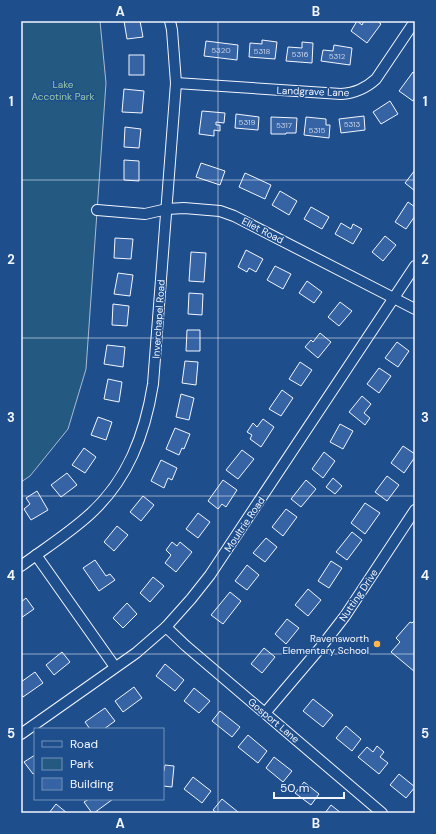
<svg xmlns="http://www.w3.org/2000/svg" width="436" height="834" font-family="'DM Sans',sans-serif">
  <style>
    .green { fill: #245a82; stroke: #a8bbd7 }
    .building { fill: #3563a3; stroke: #f2f6ff }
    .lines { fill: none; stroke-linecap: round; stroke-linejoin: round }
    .minor-casing { stroke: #f2f6ff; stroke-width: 12 }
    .minor { stroke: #1f4e8c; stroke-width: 10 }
    .grid { fill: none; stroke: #f2f6ff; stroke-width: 1; stroke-opacity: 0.55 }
    .poi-dot { fill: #ffb74d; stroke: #1f4e8c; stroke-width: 1.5 }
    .labels { text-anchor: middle; stroke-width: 3; stroke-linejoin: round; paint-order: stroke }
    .number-label { font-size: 8px; fill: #c3d1e8 }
    .park-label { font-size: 10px; fill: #97c8a6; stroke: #1f4e8c }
    .street-label { font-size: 10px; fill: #f2f6ff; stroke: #1f4e8c }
    .poi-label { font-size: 10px; fill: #f2f6ff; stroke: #1f4e8c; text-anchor: end }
    .neatline { fill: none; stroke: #f2f6ff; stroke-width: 1.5 }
    .grid-label { font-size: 13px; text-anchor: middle; font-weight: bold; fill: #f2f6ff }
  </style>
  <rect width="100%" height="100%" fill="#1f4e8c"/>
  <polygon class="green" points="21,21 100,21 106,83 86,369 68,429 30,476 21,482"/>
  <g class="building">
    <polygon points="124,21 140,21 143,37 127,39"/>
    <polygon points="357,21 362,25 364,21 377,21 381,24 367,43 351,31"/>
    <polygon points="262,40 277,42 275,59 249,57 250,43 262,44"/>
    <polygon points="206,41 238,45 237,60 204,56"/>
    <polygon points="302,42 313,43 312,63 286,61 288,47 302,48"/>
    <polygon points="334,45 352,48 350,65 321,61 323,50 333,51"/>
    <rect x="129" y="55" width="15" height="20"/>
    <polygon points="413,72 415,74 415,97 413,101 399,91"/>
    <polygon points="124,89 144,91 142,113 122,112"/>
    <polygon points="390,101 398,114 381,124 373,112"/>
    <polygon points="202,111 225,113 224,123 216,122 216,125 220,125 220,131 214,130 214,136 199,134"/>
    <polygon points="236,114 259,117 258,130 235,128"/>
    <polygon points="364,116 365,130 341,133 339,119"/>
    <polygon points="271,117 297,118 296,133 286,133 286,134 271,134"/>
    <polygon points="306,117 326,119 326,125 330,125 329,138 304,135"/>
    <polygon points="125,127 141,129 139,148 124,147"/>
    <polygon points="124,160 139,161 139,181 124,180"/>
    <polygon points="201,163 225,171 220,185 196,177"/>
    <polygon points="415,170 415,191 405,183"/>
    <polygon points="245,173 271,185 265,199 239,187"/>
    <polygon points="280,191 297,201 289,215 272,205"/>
    <polygon points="408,202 415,207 415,216 406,229 395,222"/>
    <polygon points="311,207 329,217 322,229 304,219"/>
    <polygon points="341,223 351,229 353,224 362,229 353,244 335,234"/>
    <polygon points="385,236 396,245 383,261 372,252"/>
    <polygon points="115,238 133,239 131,259 114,258"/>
    <polygon points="246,250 263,259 256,272 249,268 247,272 238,267"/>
    <polygon points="191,252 206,253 204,282 189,281"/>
    <polygon points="275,266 291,274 283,289 267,280"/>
    <polygon points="118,273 133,275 130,296 114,294"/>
    <polygon points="307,281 322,292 314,303 299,293"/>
    <polygon points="189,293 203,294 202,315 188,314"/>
    <polygon points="340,302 352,311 339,326 328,317"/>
    <polygon points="113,304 129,306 127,326 112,325"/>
    <polygon points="187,330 200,330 200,351 186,351"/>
    <polygon points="320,333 331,342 318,358 305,347 311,340 313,342"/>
    <polygon points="397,342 409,351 398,367 385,358"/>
    <polygon points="107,345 125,347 123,367 104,364"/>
    <polygon points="185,361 198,362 196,385 182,383"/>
    <polygon points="300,362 312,370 301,386 289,379"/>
    <polygon points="379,368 391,376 379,393 367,384"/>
    <polygon points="108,379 122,382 119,402 104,399"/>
    <polygon points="282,390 293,398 281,416 269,409"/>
    <polygon points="181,394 194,398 189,420 176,417"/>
    <polygon points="362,396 371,404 364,413 370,418 365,425 349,412"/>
    <polygon points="98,417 112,422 106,440 91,435"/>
    <polygon points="263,419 274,427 261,447 250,439 252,435 247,432 253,423 257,427"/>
    <polygon points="340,424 353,431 343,449 330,442"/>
    <polygon points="175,428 190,434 184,449 182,448 179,455 166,449"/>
    <polygon points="403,446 415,454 415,457 404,473 391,463"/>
    <polygon points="84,448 96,457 85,473 72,465"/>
    <polygon points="242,450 254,459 238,479 226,470"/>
    <polygon points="324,452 335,461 323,478 312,469"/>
    <polygon points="161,460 177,468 172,480 168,478 164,488 151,481"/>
    <polygon points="67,473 77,485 61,497 51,485"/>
    <polygon points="387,476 399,485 387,501 375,492"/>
    <polygon points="333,478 342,486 335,494 326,487"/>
    <polygon points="223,480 237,490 226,507 222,504 218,509 208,501"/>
    <polygon points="306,480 316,489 301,507 291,499"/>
    <polygon points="37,491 48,510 31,520 24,509 30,504 26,498"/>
    <polygon points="143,496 154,505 141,521 130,512"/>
    <polygon points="365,503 380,513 365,534 351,523"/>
    <polygon points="286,509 297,517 283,536 272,527"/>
    <polygon points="198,513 210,522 198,538 186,529"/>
    <polygon points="117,526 128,535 114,551 104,542"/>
    <polygon points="352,532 362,540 347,560 336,552"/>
    <polygon points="266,538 277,547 265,562 253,553"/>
    <polygon points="172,542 177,546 180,542 192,552 176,572 165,563 171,555 166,550"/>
    <polygon points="95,560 106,576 110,574 115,580 99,591 83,568"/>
    <polygon points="331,561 342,568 329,588 318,581"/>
    <polygon points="247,565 259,575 247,590 235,581"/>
    <polygon points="153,577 164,586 150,602 140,593"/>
    <polygon points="308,589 321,600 308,616 295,605"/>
    <polygon points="230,592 241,601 223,624 211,615"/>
    <polygon points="26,598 34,609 21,618 21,602"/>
    <polygon points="127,603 137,614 123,628 113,618"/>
    <polygon points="287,619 299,628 286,644 275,634"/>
    <polygon points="415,620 415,672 391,652 400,642 396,638 410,622 412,623"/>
    <polygon points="264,648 275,657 262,673 251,664"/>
    <polygon points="62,652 70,662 54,675 46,665"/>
    <polygon points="165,664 184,680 175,691 156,676"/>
    <polygon points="35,672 43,683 23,697 21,694 21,682"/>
    <polygon points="134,687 142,698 123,712 115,701"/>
    <polygon points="194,688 210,701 199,713 184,701"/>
    <polygon points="313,699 333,715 323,727 303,711"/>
    <polygon points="105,708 115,721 104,729 90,729 85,722"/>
    <polygon points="220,711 240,727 232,737 212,721"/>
    <polygon points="346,726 361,739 352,751 336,738"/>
    <polygon points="248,735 267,751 258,763 238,747"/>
    <polygon points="377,746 384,752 380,757 388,763 379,774 358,757 367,747 373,752"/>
    <polygon points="35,755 35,773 33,774 24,762"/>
    <polygon points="274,757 292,771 283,782 266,768"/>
    <polygon points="165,765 174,766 172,787 163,786 163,771 164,771"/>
    <polygon points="399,774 415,787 406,798 390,785"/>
    <polygon points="193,777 211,791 202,803 184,789"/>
    <polygon points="304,782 319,794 311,805 295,793"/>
    <polygon points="89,799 113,799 94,813 92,813 84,802"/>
    <polygon points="222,799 238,812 238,813 217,813 213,810"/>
    <polygon points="56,804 67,813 49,813"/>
    <polygon points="331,805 341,813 325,813"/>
  </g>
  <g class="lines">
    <defs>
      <g id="minor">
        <path d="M176,83l165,11c14,-1 24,-5 35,-15l39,-58"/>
        <polyline points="97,210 145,214 167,209 184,208 220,211 234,216 415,309"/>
        <polyline points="36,555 115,667"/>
        <path d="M21,566c23,-17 47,-32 68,-51 39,-35 56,-81 64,-131l23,-301 -4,-53 -2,-9"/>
        <polyline points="166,627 186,646 382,813"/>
        <polyline points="265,713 321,647 345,616 415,510"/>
        <polyline points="21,734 136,653 166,627 191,599 210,575 415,266"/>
      </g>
    </defs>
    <use href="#minor" class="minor-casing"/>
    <use href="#minor" class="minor"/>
  </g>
  <path class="grid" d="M218,21v792M21,180h394M21,338h394M21,496h394M21,654h394"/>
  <circle class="poi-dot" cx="377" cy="644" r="4"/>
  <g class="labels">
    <g class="number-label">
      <text x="221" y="53">5320</text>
      <text x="262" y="54">5318</text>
      <text x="300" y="57">5316</text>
      <text x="337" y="59">5312</text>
      <text x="247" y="125">5319</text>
      <text x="352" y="127">5313</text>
      <text x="284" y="128">5317</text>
      <text x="317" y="133">5315</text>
    </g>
    <g class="park-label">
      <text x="63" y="88">Lake<tspan x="63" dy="12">Accotink Park</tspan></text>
    </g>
    <g class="street-label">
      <text transform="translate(313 91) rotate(2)" y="4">Landgrave Lane</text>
      <text transform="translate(263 230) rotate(27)" y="4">Ellet Road</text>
      <text transform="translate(158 319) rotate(-86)" y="4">Inverchapel Road</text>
      <text transform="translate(244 524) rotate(-56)" y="4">Moultrie Road</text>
      <text transform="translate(358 595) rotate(-56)" y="4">Nutting Drive</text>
      <text transform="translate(274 720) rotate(40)" y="4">Gosport Lane</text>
    </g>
    <g class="poi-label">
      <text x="369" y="642">Ravensworth<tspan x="369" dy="12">Elementary School</tspan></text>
    </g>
  </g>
  <rect width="436" height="834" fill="none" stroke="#1f4e8c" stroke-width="44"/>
  <rect x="34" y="728" width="130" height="72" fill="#1f4e8c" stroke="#7391ba"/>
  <rect x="42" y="741" width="20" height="6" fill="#1f4e8c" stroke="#7391ba"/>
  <text x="70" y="748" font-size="12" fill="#f2f6ff">Road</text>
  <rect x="42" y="758" width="20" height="12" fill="#245a82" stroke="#7391ba"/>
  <text x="70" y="768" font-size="12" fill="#f2f6ff">Park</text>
  <rect x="42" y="778" width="20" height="12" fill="#3563a3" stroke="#7391ba"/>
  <text x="70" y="788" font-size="12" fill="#f2f6ff">Building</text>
  <path d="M274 792v6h70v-6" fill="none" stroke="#f2f6ff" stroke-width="2"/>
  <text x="280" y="792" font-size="12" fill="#f2f6ff" stroke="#1f4e8c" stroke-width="3" paint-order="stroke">50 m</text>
  <rect x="22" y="22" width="392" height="790" class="neatline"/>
  <g class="grid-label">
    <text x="120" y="16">A</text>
    <text x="316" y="16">B</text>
    <text x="11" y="106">1</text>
    <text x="425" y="106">1</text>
    <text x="11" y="264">2</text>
    <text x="425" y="264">2</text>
    <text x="11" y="422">3</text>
    <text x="425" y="422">3</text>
    <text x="11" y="580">4</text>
    <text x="425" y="580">4</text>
    <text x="11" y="738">5</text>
    <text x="425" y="738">5</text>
    <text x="120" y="828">A</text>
    <text x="316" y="828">B</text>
  </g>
</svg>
